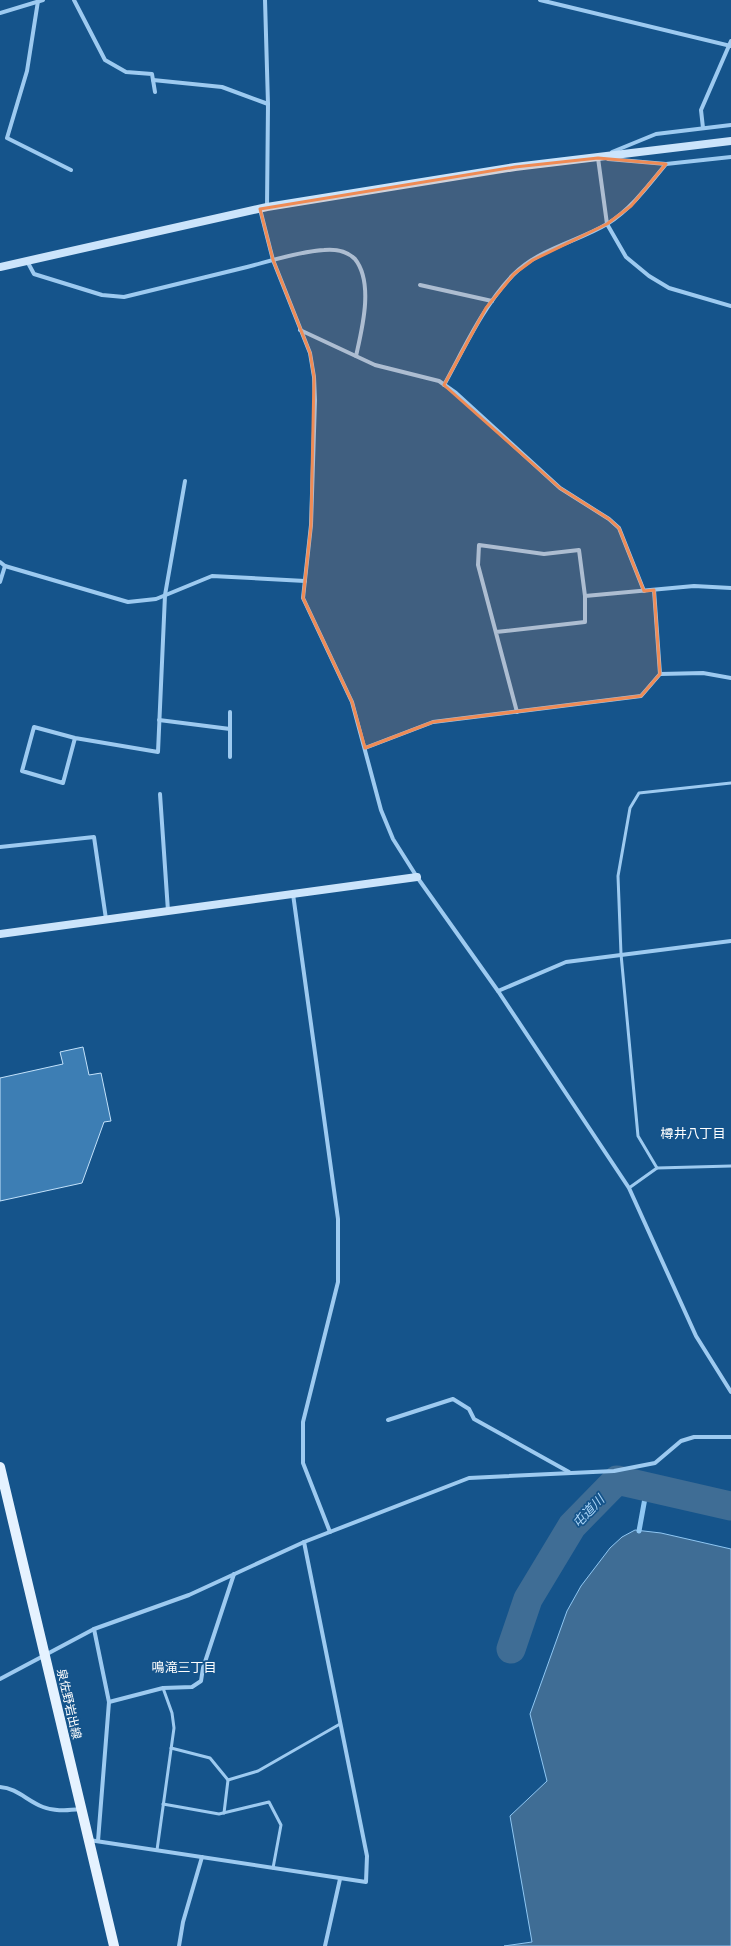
<svg xmlns="http://www.w3.org/2000/svg" width="731" height="1946" font-family="Manrope,'Noto Sans JP',sans-serif">
  <style>
    .water { fill: #3f6d95; stroke: #8fc7f3 }
    .lines { fill: none; stroke-linecap: round; stroke-linejoin: round }
    .stream { stroke: #8fc7f3; stroke-width: 5 }
    .river { stroke: #3f6d95; stroke-width: 29 }
    .building { fill: #3d7eb4; stroke: #c3e2fb }
    .lane { stroke: #9dcaf0; stroke-width: 3 }
    .street { stroke: #9dcaf0; stroke-width: 4 }
    .secondary { stroke: #cbe4fb; stroke-width: 8 }
    .primary { stroke: #e5f2ff; stroke-width: 10 }
    .marked { fill: #ef8b55; fill-opacity: 0.2; stroke: #ef8b55; stroke-width: 3; stroke-linejoin: round }
    .labels { text-anchor: middle; stroke-width: 3.5; stroke-linejoin: round; paint-order: stroke }
    .street-label { font-size: 12px; fill: #fff; stroke: #15548b }
    .neighbourhood-label { font-size: 13px; fill: #fff; stroke: #15548b }
    .water-label { font-size: 13px; font-style: italic; fill: #a9d4f7; stroke: #15548b }
  </style>
  <rect width="100%" height="100%" fill="#15548b"/>
  <polygon class="water" points="635,1530 661,1533 731,1549 731,1946 504,1946 532,1942 510,1816 547,1781 530,1714 567,1611 581,1586 610,1548 622,1537"/>
  <g class="lines">
    <polyline class="stream" points="639,1531 647,1487"/>
    <polyline class="river" points="511,1649 528,1599 572,1526 617,1480 731,1506"/>
  </g>
  <polygon class="building" points="83,1047 89,1075 101,1073 111,1121 104,1122 82,1183 0,1201 0,1078 63,1064 60,1052"/>
  <g class="lines">
    <g class="lane">
      <polyline points="657,1168 638,1136 621,954 618,876 630,808 639,793 731,783"/>
      <polyline points="629,1188 657,1168 731,1166"/>
      <polyline points="171,1748 210,1758 228,1780 224,1813"/>
      <polyline points="228,1780 258,1771 340,1724"/>
      <polyline points="163,1804 219,1814 269,1802 281,1825 273,1868"/>
      <polyline points="157,1850 174,1728 172,1713 163,1688"/>
    </g>
    <g class="street">
      <polyline points="74,0 105,60 126,72 152,74 155,92"/>
      <polyline points="265,0 268,104 267,207"/>
      <polyline points="540,0 731,46"/>
      <polyline points="38,1 27,71 7,138 71,170"/>
      <polyline points="0,13 43,0"/>
      <polyline points="153,80 222,87 268,104"/>
      <polyline points="703,128 701,110 731,41"/>
      <polyline points="612,152 656,134 731,125"/>
      <polyline points="598,158 607,224 626,257 649,276 669,288 731,306"/>
      <polyline points="608,159 666,164 731,157"/>
      <polyline points="260,209 273,260 310,353 314,377 315,400 311,525 303,598 352,702 381,810 393,839 417,877 498,991 629,1188 696,1336 731,1392"/>
      <path d="M27,261l7,13 68,21 22,2c41,-10 82,-20 123,-30 23,-6 54,-16 77,-17 11,-1 23,1 31,9 19,24 7,70 1,97"/>
      <polyline points="420,285 492,301"/>
      <polyline points="300,330 375,365 439,381 456,393 560,488 609,519 619,528 644,591"/>
      <path d="M444,385c21,-38 39,-79 69,-110 25,-26 64,-33 94,-51 24,-15 41,-38 59,-60"/>
      <polyline points="0,562 5,566 128,602 156,599 212,576 305,581"/>
      <polyline points="0,582 5,566"/>
      <polyline points="585,596 694,586 731,588"/>
      <polyline points="496,632 585,622 585,596 579,550 544,554 479,545 478,565 517,712"/>
      <polyline points="660,674 703,673 731,678"/>
      <polyline points="159,720 230,729"/>
      <polyline points="75,738 63,783 22,771 34,727 75,738 158,752 165,595 185,481"/>
      <polyline points="365,748 433,722 641,696 660,674 654,590"/>
      <polyline points="230,757 230,712"/>
      <polyline points="160,794 168,911"/>
      <polyline points="0,847 94,837 106,919"/>
      <polyline points="293,894 338,1219 338,1282 303,1422 303,1463 330,1532"/>
      <polyline points="498,991 566,962 731,941"/>
      <polyline points="388,1420 453,1399 469,1409 474,1419 569,1472"/>
      <polyline points="94,1629 109,1702 98,1841"/>
      <polyline points="0,1679 94,1629 189,1595 304,1542 469,1478 614,1471 655,1463 681,1441 694,1437 731,1437"/>
      <polyline points="109,1702 163,1688 192,1687 201,1681 203,1668 234,1574"/>
      <path d="M0,1787c17,1 27,14 43,20 12,5 25,3 38,2"/>
      <polyline points="89,1840 366,1882 367,1856 304,1542"/>
      <polyline points="179,1946 183,1922 202,1857"/>
      <polyline points="325,1946 340,1879"/>
    </g>
    <g class="secondary">
      <polyline points="0,267 267,207 515,167 731,141"/>
      <polyline points="0,934 417,877"/>
    </g>
    <polyline class="primary" points="0,1467 114,1946"/>
  </g>
  <path class="marked" d="M598,158l68,6 -35,42 -24,18 -74,36 -19,14 -28,34 -42,77 116,103 49,31 10,9 25,63 10,-1 6,84 -19,22 -208,26 -68,26 -13,-46 -49,-104 8,-73 3,-148 -4,-24 -37,-93 -13,-51 255,-42z"/>
  <g class="labels">
    <g class="street-label">
      <text transform="translate(69 1704) rotate(77)" y="4">泉佐野岩出線</text>
    </g>
    <g class="neighbourhood-label">
      <text x="693" y="1138">樽井八丁目</text>
      <text x="184" y="1672">鳴滝三丁目</text>
    </g>
    <g class="water-label">
      <text transform="translate(588 1511) rotate(-46)" y="5">屯道川</text>
    </g>
  </g>
</svg>
